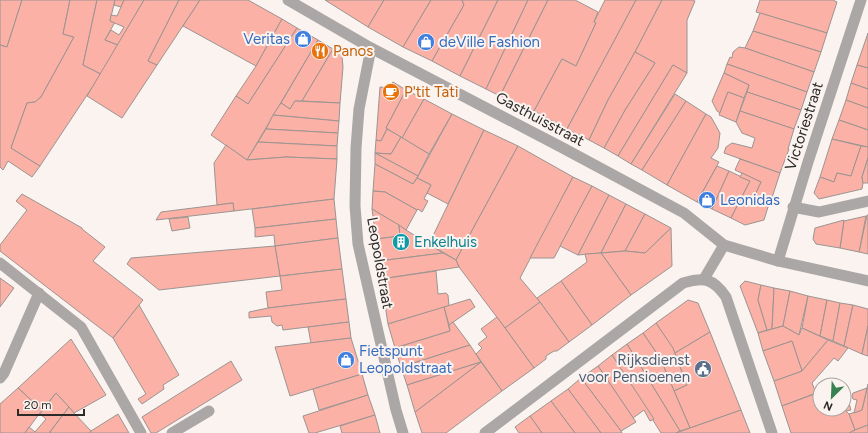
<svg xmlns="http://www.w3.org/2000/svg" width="868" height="433" font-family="Figtree,sans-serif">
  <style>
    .building { fill: #fbb1a5; stroke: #9c9492 }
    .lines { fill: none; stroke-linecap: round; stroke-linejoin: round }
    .service { stroke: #aba7a6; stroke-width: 11 }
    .minor { stroke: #aba7a6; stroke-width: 11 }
    .tertiary { stroke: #aba7a6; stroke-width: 11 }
    .labels { text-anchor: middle; stroke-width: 4; stroke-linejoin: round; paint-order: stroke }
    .shop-label { font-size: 15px; fill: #366cbe; stroke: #faf3ef; text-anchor: start }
    .food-label { font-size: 15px; fill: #c56008; stroke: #faf3ef; text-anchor: start }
    .street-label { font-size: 15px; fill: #2d2b29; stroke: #faf3ef }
    .culture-label { font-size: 15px; fill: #0d838f; stroke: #faf3ef; text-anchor: start }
    .service-label { font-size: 15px; fill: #4e5e75; stroke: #faf3ef; text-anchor: end }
  </style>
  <rect width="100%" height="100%" fill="#faf3ef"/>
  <g class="building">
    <polygon points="0,0 22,0 7,47 0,45"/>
    <polygon points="22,0 70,0 63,34 74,37 41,97 35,102 27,103 11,148 40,166 32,177 8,161 3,170 0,167 0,45 7,47"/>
    <polygon points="70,0 97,0 83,65 101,74 40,166 11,148 27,103 35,102 41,97 74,37 63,34"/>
    <polygon points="97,0 115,0 110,21 115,22 105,40 118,45 101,74 83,65"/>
    <polygon points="115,0 124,0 121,7 114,5"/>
    <polygon points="124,0 144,0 118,45 105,40 111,30 119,35 124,27 110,21 111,15 117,16"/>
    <polygon points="144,0 179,0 148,61 157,65 122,118 87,96"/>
    <polygon points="179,0 200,0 157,65 148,61"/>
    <polygon points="200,0 248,0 282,19 256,66 183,26"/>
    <polygon points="325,0 384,0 368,27"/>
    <polygon points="384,0 431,0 403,47 368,27"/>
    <polygon points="431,0 462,0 464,5 432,61 403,47"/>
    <polygon points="462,0 498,0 460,76 432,61 464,5"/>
    <polygon points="498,0 528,0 486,89 460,76"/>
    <polygon points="528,0 548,0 500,96 486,89"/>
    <polygon points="548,0 575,0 598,12 594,22 596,23 576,66 562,59 534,111 500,96"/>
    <polygon points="605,0 636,0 567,129 534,111 562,59 576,66 596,23 594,22"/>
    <polygon points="636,0 662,0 635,52 608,100 589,140 567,129"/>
    <polygon points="662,0 693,0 695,1 687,20 687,73 673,65 618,156 604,148 625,110 655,63 635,52"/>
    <polygon points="760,0 833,0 837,2 827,33 756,12"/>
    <polygon points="760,13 827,33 821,52 753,31"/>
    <polygon points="282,19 297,28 248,104 236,96 256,66"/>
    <polygon points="297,28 318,40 247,160 211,135 236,96 248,104"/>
    <polygon points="753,31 821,52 814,72 745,48"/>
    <polygon points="868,33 868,68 857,65"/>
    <polygon points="318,40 333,49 302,101 295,101 290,109 281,103"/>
    <polygon points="739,47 745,48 814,72 807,92 727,64 730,57 732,58 733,52"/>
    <polygon points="333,49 340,53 342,56 343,67 340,103 302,101"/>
    <polygon points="635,52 655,63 625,110 604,148 589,140 608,100"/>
    <polygon points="727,64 807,92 801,110 747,92 749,85 724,73"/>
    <polygon points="673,65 687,73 631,164 618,156"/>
    <polygon points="857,65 868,68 868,89 851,83"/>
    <polygon points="724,73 749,85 744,98 728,92 720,113 717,111 712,101"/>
    <polygon points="393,82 406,90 386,128 387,129 381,141 376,140 380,87 389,88"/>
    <polygon points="851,83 868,89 868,108 846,100"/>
    <polygon points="406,90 424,99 402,138 386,128"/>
    <polygon points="728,92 744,98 736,122 719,115"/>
    <polygon points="747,92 801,110 794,129 740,111"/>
    <polygon points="675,94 686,101 642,170 631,164"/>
    <polygon points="424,99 452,114 429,154 402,138"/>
    <polygon points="846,100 868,108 868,130 839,120"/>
    <polygon points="295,101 340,103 339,121 273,115 281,103 290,109"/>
    <polygon points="686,101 706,114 667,185 642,170"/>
    <polygon points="740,111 794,129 788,149 789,149 780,173 724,153 726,147 732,143 752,148 755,138 742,133 736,122"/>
    <polygon points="452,114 484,130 448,204 427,193 431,185 417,178"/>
    <polygon points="706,114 711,117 720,133 718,148 711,158 719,162 697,202 667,185"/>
    <polygon points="273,115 339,121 338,133 266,129"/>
    <polygon points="839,120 868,130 868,147 832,139"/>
    <polygon points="266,129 338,133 337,146 258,142"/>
    <polygon points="387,129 401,137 391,154 375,153 376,140 381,141"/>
    <polygon points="484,130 518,146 456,260 429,244"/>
    <polygon points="401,137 429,154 418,176 375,153 391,154"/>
    <polygon points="832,139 861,146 851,176 837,173 834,182 820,177"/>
    <polygon points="258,142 337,146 337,159 286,157 247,160"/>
    <polygon points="226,145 247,160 286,157 337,159 334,199 234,211 233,203 217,205 214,163"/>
    <polygon points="518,146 573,177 520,278 540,302 505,328 459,267 456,260"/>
    <polygon points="861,146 868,147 868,158 862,177 863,183 862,189 819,199 814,193 820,177 834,182 837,173 851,176"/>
    <polygon points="375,153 418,176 413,184 375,164"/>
    <polygon points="868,158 868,183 863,183 862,177"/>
    <polygon points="740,159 780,173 769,207 753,199 761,182 735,170"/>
    <polygon points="375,164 413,184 417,178 431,185 424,199 428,201 422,212 418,209 417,210 385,192 373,191"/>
    <polygon points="717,166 729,171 712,209 697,202"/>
    <polygon points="729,171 750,181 731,218 712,209"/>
    <polygon points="742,173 761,182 753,199 768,207 764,220 745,225 731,218 750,181 740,177"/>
    <polygon points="573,177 592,186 554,258 530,258"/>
    <polygon points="592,186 609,195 578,255 560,246"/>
    <polygon points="373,191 385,192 417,210 406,230 372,209"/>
    <polygon points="22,194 82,228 82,229 105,247 93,261 143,300 113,338 0,251 0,245 27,210 16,201"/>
    <polygon points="609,195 626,204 601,253 578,255"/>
    <polygon points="334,199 336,219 255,228 252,209"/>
    <polygon points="233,203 234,211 156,220 161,212"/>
    <polygon points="626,204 645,214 625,251 601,253"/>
    <polygon points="372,209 399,225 400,236 376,239"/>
    <polygon points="645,214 671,228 645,253 625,251"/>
    <polygon points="867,215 868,215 868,254 859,252"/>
    <polygon points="866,216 859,252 840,248 844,221"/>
    <polygon points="188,217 190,228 172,231 169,219"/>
    <polygon points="336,219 338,238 275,246 274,235 255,237 255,228"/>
    <polygon points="844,220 840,248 816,244 813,239 815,228"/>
    <polygon points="399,225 406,230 443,253 379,261 376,239 400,236"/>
    <polygon points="671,228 672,266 631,295 601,253 625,251 645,253"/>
    <polygon points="338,238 342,269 280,276 275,246"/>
    <polygon points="275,246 280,276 159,290 127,264 131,258"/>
    <polygon points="443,253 456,260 459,267 381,279 379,261"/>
    <polygon points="601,253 631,295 592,325 561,281 587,262 585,254"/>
    <polygon points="342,269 346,299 268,308 266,292 282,290 280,276"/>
    <polygon points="436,271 438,294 446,293 448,295 449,306 388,324 381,279"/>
    <polygon points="0,278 14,288 0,307"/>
    <polygon points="561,281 592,325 569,342 537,298"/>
    <polygon points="745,281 761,285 758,300 767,330 758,333 740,286"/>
    <polygon points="761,285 774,288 772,329 767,330 758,300"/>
    <polygon points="774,288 790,291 783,326 772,329"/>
    <polygon points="790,291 808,296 799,335 783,326"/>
    <polygon points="808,296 827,300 820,336 802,328"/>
    <polygon points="346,299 349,322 283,330 282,325 277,326 272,322 271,316 249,318 249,312 268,308"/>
    <polygon points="470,299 475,307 449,325 444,307"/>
    <polygon points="688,300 698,303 710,332 675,353 656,323"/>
    <polygon points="827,300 840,303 833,341 820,336"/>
    <polygon points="540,302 569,342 557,351 554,351 546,356 546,359 534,368 505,328"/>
    <polygon points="840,303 853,305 844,346 833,341"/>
    <polygon points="139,305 179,375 163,385 164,389 142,404 138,399 146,394 113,338"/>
    <polygon points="853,305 868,309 868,326 862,354 844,346"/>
    <polygon points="444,307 450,331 395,348 388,324"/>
    <polygon points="497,317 534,368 502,391 476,354 482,348 478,344 487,337 481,329"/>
    <polygon points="349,322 351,338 311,343 308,327"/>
    <polygon points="453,322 470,345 401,367 395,348 450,331 449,325"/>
    <polygon points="656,323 673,348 687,385 674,391 660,358 643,333"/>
    <polygon points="783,326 799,335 802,328 828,340 802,371 792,341 763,351 758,333"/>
    <polygon points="868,326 868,356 862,354"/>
    <polygon points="710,332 741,410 690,428 674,391 687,385 675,353"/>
    <polygon points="643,333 660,358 690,428 680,431 627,344"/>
    <polygon points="351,338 362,374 290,396 275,347"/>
    <polygon points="71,339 106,395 74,413 56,393 42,410 18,388"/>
    <polygon points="828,340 848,348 838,361 834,358 812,383 816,393 782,406 774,381 802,371"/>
    <polygon points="792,341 802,371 774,381 763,351"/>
    <polygon points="627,344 680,431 676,433 661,433 612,355"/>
    <polygon points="470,345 481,362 407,385 401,367"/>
    <polygon points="612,355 654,419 650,421 644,410 633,418 598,366"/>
    <polygon points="231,361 242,380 156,433 151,433 142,417"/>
    <polygon points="481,362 502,391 446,433 422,433 415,412"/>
    <polygon points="481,362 415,412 407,385"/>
    <polygon points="598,366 636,422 621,431 581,378"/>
    <polygon points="362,374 368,395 319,410 313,389"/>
    <polygon points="581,378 621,431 622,433 601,433 568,389"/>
    <polygon points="868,384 868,425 855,430 849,414 862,410"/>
    <polygon points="18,388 42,410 25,433 0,433 0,404"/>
    <polygon points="867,388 862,410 854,413 857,400 853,399 852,396 853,393"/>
    <polygon points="568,389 601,433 575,433 551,401"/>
    <polygon points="820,392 820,409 844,409 844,396 847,396 851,410 846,411 849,414 855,430 849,433 791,433 782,406"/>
    <polygon points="56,393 69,407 49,433 25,433 29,427 35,432 46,419 40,414"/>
    <polygon points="368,395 375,415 315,433 309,433 303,416"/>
    <polygon points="551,401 575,433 542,433 530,416"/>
    <polygon points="69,407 74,413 91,431 89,433 51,433 50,432"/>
    <polygon points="741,410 750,433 676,433 690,428"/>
    <polygon points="118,414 129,433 89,433 91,431"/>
    <polygon points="375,415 380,433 342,433 340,426"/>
    <polygon points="530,416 542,433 519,433 515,427"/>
    <polygon points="868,425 868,433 849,433 855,430"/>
  </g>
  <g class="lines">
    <polyline class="service" points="704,279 724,245"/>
    <g class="minor">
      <polyline points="288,0 371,48 561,147 684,213 724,245 778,261"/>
      <polyline points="371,48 359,109 356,148 355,206 358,244 396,410 403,433"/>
      <polyline points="793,207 819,212 868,201"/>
      <polyline points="0,263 81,327 141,433"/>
      <polyline points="0,378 4,373 39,293"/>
      <polyline points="172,433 209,411"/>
      <path d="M485,433l198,-150c21,-6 30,-5 43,14l46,136"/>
    </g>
    <polyline class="tertiary" points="861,0 808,162 778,261 868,281"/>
  </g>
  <defs>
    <symbol id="shop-disc" viewBox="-11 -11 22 22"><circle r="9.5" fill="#3f7fe0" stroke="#faf3ef"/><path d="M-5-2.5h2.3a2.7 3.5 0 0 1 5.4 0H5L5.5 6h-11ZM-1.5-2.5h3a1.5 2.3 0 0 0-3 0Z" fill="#fff"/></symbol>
    <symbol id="restaurant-disc" viewBox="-11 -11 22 22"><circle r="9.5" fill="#e8710a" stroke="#faf3ef"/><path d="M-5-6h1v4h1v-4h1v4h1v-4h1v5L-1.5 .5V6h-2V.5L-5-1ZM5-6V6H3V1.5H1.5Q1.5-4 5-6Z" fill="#fff"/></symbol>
    <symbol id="cafe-disc" viewBox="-11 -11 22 22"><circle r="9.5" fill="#e8710a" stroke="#faf3ef"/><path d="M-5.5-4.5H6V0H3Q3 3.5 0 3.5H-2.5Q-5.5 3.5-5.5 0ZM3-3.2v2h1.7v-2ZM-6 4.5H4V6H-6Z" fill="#fff"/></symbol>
    <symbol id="building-disc" viewBox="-11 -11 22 22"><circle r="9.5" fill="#0f9aa8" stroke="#faf3ef"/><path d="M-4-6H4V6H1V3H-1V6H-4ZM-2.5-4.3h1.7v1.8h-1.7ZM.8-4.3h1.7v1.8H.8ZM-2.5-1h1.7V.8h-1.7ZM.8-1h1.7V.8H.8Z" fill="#fff"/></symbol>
    <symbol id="civic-disc" viewBox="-11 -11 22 22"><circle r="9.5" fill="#5c6f8a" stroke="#faf3ef"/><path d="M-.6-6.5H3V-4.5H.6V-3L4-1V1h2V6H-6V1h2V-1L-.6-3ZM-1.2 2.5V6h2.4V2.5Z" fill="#fff"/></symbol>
  </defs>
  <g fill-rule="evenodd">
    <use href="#shop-disc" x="293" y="29" width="20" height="20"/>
    <use href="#shop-disc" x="416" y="32" width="20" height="20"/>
    <use href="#restaurant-disc" x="310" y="41" width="20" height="20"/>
    <use href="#cafe-disc" x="381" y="82" width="20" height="20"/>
    <use href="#shop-disc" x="697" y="190" width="20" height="20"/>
    <use href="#building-disc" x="391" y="232" width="20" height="20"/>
    <use href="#shop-disc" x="336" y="350" width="20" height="20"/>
    <use href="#civic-disc" x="693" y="359" width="20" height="20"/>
  </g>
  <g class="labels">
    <g class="shop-label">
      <text x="290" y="44" text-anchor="end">Veritas</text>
      <text x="439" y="47">deVille Fashion</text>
      <text x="720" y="205">Leonidas</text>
      <text x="359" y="356">Fietspunt<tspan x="359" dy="17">Leopoldstraat</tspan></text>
    </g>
    <g class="food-label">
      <text x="333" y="56">Panos</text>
      <text x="404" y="97">P'tit Tatì</text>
    </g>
    <g class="street-label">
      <text transform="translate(540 119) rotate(28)" y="5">Gasthuisstraat</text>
      <text transform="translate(804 126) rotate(-72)" y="5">Victoriestraat</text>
      <text transform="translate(380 263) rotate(80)" y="5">Leopoldstraat</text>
    </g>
    <g class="culture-label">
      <text x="414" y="247">Enkelhuis</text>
    </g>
    <g class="service-label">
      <text x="690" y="365">Rijksdienst<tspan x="690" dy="17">voor Pensioenen</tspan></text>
    </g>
  </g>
  <g transform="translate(832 397) rotate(204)"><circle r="19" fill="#faf3ef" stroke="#a8a3a0"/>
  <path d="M0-3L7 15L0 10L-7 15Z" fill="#378250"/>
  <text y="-6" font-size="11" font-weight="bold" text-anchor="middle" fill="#2d2b29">N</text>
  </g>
  <path d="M18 409v6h66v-6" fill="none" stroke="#2d2b29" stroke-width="2"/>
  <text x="24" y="409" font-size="12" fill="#2d2b29" stroke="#faf3ef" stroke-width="3" paint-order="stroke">20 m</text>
</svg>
